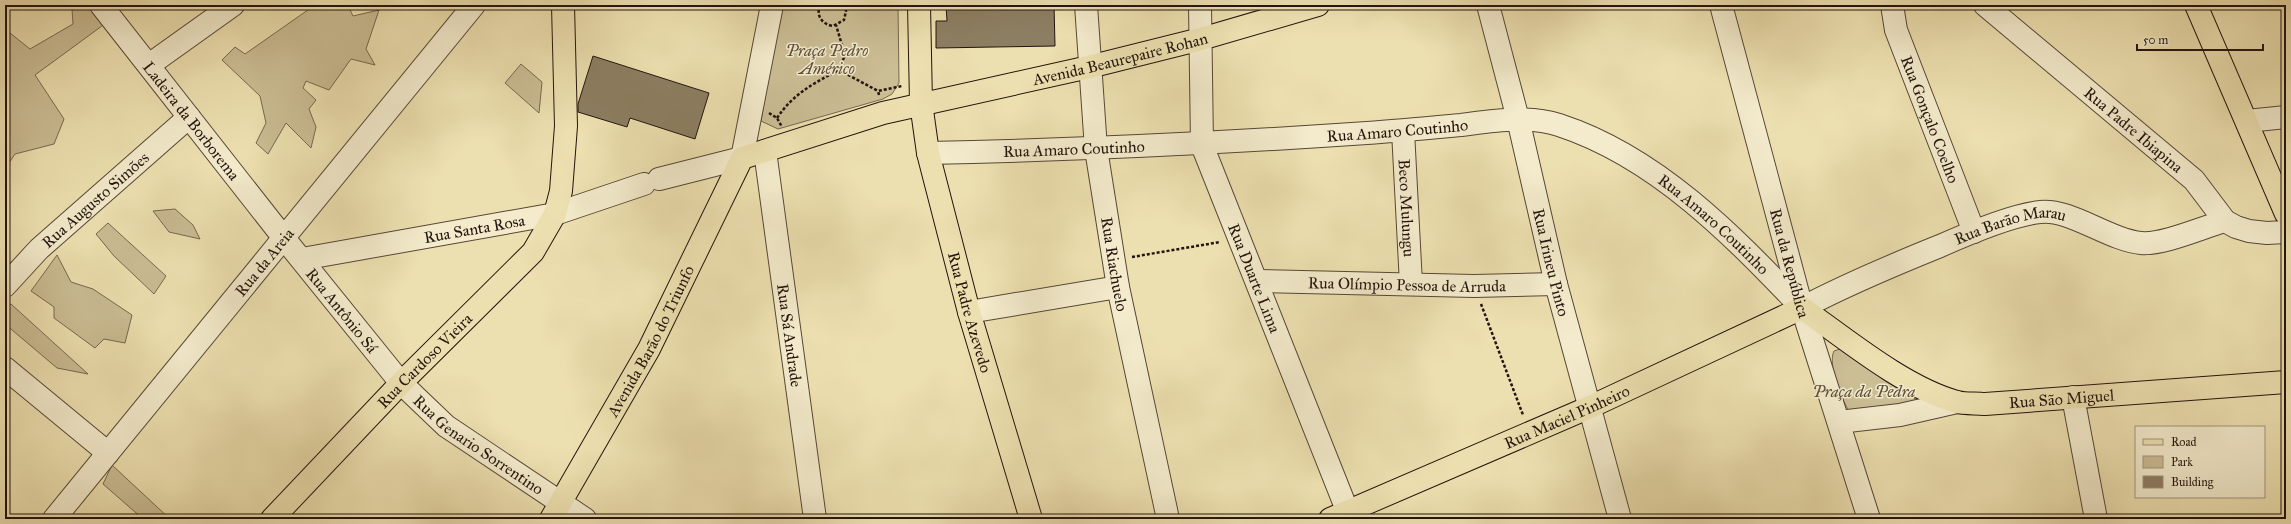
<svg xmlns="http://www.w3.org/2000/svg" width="2291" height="524" font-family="'IM FELL Great Primer',serif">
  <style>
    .green { fill: #cbbd94; stroke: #776850 }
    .building { fill: #8c7e62; stroke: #23140d }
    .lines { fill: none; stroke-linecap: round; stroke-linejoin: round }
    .minor-casing { stroke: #564736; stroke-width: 24 }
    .major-casing { stroke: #23140d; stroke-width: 24 }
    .path { stroke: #23140d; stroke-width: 2.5; stroke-dasharray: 3 2; stroke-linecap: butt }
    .minor { stroke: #f3ebcc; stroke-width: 22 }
    .major { stroke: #ede0b0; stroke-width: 22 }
    .labels { text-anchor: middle; stroke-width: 3; stroke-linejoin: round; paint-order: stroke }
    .park-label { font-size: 16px; font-style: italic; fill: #5e4f3c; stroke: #f3ebcc }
    .street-label { font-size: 16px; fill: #23140d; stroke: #f3ebcc }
  </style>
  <rect width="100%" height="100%" fill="#ede0b0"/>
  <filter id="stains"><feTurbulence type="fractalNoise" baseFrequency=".005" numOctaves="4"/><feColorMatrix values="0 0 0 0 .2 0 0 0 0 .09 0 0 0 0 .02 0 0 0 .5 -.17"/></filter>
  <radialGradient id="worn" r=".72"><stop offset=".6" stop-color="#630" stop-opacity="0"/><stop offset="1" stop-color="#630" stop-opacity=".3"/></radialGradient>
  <g class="green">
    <polygon points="80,5 91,5 106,23 35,75 64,119 54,144 15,154 5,169 5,34 10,33 30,49 73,24 72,9"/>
    <polygon points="315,5 351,5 349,8 353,16 379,10 366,49 375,65 351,59 329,90 306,81 303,88 316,100 309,109 316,127 311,148 286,123 268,154 256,143 266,123 260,96 222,60 235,47 245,54"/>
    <polygon points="781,5 898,5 899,83 892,94 883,99 778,129 761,121"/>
    <polygon points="521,64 542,82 539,113 505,83"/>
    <polygon points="175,209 193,225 200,239 169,232 153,211"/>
    <polygon points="108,223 166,276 154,294 114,256 96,234"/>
    <polygon points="57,255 71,282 93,289 132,315 125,343 104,339 95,348 54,318 54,307 31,291"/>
    <polygon points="11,304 88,374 57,368 5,324 5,308"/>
    <path d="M1840,349l72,46 6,8 -67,12c-8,-13 -24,-50 -17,-64z"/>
    <polygon points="112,465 170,519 143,519 103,484"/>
  </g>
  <g class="building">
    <polygon points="946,5 1054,5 1055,46 936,48 936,21 947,21"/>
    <polygon points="593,56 709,93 695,139 630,118 627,127 578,112 578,104"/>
  </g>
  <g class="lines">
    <defs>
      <g id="minor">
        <path id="s1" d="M101,5l182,232 118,146 45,43 139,93"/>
        <path id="s2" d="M1086,5l10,144 22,138 50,232"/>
        <path id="s3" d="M1200,5l2,140 145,365"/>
        <path id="s4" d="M1488,5l30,114 38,165 64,235"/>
        <path id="s5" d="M1721,5l81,303 67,211"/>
        <path id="s6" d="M1892,5l4,25 78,202"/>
        <path id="s7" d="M1985,5l209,175 31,41 11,6 13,4 18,2 19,-1"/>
        <polyline points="149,65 233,5"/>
        <polyline points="2247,121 2286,117"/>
        <path id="s8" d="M1403,131l8,153"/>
        <path id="s9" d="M765,151l50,368"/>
        <path id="s10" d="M928,153c146,-3 292,-10 439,-20 31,-2 62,-5 94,-8 32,-4 66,-10 98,0 98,32 173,110 243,183 45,-24 91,-43 138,-62 27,-12 71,-31 100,-34 29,-4 69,28 101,31 22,2 62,-16 84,-22"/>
        <polyline points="659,179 742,158 772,5"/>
        <path id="s11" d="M302,259l253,-45 89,-30"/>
        <path id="s12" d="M1257,281l217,5 82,-2"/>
        <path id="s13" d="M5,286l34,-37 150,-132"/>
        <polyline points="969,312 1118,287"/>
        <polyline points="5,368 108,453"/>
        <polyline points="2073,397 2096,519"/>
        <polyline points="1839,422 1900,415 1957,402"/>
        <path id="s14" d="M54,519l420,-514"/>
      </g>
      <g id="major">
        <path id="s15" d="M919,5l2,98 7,50 41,159 62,207"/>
        <polyline points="2196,5 2286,214"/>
        <path id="s16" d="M272,519l129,-136 132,-131 22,-38 6,-23 5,-65 -3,-121"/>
        <path id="s17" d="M551,519l98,-170 93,-191 141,-45 206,-46 112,-28 117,-34"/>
        <path id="s18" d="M1330,519l260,-112 212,-99c44,31 103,80 155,94 8,2 19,1 28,2l301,-22"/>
      </g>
    </defs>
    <use href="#minor" class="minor-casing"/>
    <use href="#major" class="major-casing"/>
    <g class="path">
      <polyline points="797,5 818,9"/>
      <path d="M820,5c-4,10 1,19 13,21l11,-6 2,-9 -1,-6"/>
      <polyline points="846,8 865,5"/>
      <polyline points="839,70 878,91"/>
      <polyline points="879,95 878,91 902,86"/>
      <polyline points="769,113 777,118 782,127"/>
      <path d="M777,118c16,-24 37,-35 62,-48l6,-15 -9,-30"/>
      <polyline points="1132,257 1220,242"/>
      <polyline points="1481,304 1523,415"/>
    </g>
    <use href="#minor" class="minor"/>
    <use href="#major" class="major"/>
  </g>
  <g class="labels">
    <g class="park-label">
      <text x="827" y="56">Praça Pedro<tspan x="827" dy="18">Américo</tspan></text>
      <text x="1864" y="397">Praça da Pedra</text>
    </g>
    <g class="street-label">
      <text dy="6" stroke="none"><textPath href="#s17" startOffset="800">Avenida Beaurepaire Rohan</textPath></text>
      <text dy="6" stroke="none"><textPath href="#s6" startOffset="121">Rua Gonçalo Coelho</textPath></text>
      <text dy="6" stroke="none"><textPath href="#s1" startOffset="147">Ladeira da Borborema</textPath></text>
      <text dy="6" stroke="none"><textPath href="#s7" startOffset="194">Rua Padre Ibiapina</textPath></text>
      <text dy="6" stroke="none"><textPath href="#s10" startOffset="470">Rua Amaro Coutinho</textPath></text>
      <text dy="6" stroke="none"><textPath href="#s10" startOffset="146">Rua Amaro Coutinho</textPath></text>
      <text dy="6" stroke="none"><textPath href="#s13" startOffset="125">Rua Augusto Simões</textPath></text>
      <text dy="6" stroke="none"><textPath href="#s8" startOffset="77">Beco Mulungu</textPath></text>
      <text dy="6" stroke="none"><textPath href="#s10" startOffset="818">Rua Amaro Coutinho</textPath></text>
      <text dy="6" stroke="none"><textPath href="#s11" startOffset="175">Rua Santa Rosa</textPath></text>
      <text dy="6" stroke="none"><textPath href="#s10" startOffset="1166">Rua Barão Marau</textPath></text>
      <text dy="6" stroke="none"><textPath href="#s14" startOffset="332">Rua da Areia</textPath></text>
      <text dy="6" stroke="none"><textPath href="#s4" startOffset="265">Rua Irineu Pinto</textPath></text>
      <text dy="6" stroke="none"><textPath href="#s5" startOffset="267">Rua da República</textPath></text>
      <text dy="6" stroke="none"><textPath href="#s2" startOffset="261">Rua Riachuelo</textPath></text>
      <text dy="6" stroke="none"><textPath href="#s3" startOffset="283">Rua Duarte Lima</textPath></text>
      <text dy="6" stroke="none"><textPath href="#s12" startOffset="150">Rua Olímpio Pessoa de Arruda</textPath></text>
      <text dy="6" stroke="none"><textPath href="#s1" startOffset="389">Rua Antônio Sá</textPath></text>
      <text dy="6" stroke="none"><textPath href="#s15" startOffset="313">Rua Padre Azevedo</textPath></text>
      <text dy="6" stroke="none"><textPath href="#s9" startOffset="186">Rua Sá Andrade</textPath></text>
      <text dy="6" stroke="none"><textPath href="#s17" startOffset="204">Avenida Barão do Triunfo</textPath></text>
      <text dy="6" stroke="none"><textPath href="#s16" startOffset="220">Rua Cardoso Vieira</textPath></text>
      <text dy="6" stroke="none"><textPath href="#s18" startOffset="804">Rua São Miguel</textPath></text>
      <text dy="6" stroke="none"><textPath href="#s18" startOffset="258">Rua Maciel Pinheiro</textPath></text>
      <text dy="6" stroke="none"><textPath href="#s1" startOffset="582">Rua Genario Sorrentino</textPath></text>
    </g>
  </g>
  <rect width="2291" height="524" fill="none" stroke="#ede0b0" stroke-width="20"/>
  <rect x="6" y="6" width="2279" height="512" fill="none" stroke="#23140d" stroke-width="2"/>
  <rect x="10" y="10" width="2271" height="504" fill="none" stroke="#23140d"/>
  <rect x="2135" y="426" width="130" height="72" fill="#f3ebcc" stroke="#a09580"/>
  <rect x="2143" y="439" width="20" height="6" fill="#ede0b0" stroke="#a09580"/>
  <text x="2171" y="446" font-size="12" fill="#23140d">Road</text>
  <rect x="2143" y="456" width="20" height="12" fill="#cbbd94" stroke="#a09580"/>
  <text x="2171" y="466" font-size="12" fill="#23140d">Park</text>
  <rect x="2143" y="476" width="20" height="12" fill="#8c7e62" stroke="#a09580"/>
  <text x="2171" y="486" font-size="12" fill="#23140d">Building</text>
  <path d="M2137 44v6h126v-6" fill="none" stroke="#23140d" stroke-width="2"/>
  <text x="2143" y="44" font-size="12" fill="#23140d" stroke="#f3ebcc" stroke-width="3" paint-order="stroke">50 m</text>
  <rect width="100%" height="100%" filter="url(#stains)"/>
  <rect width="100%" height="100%" fill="url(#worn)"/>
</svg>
